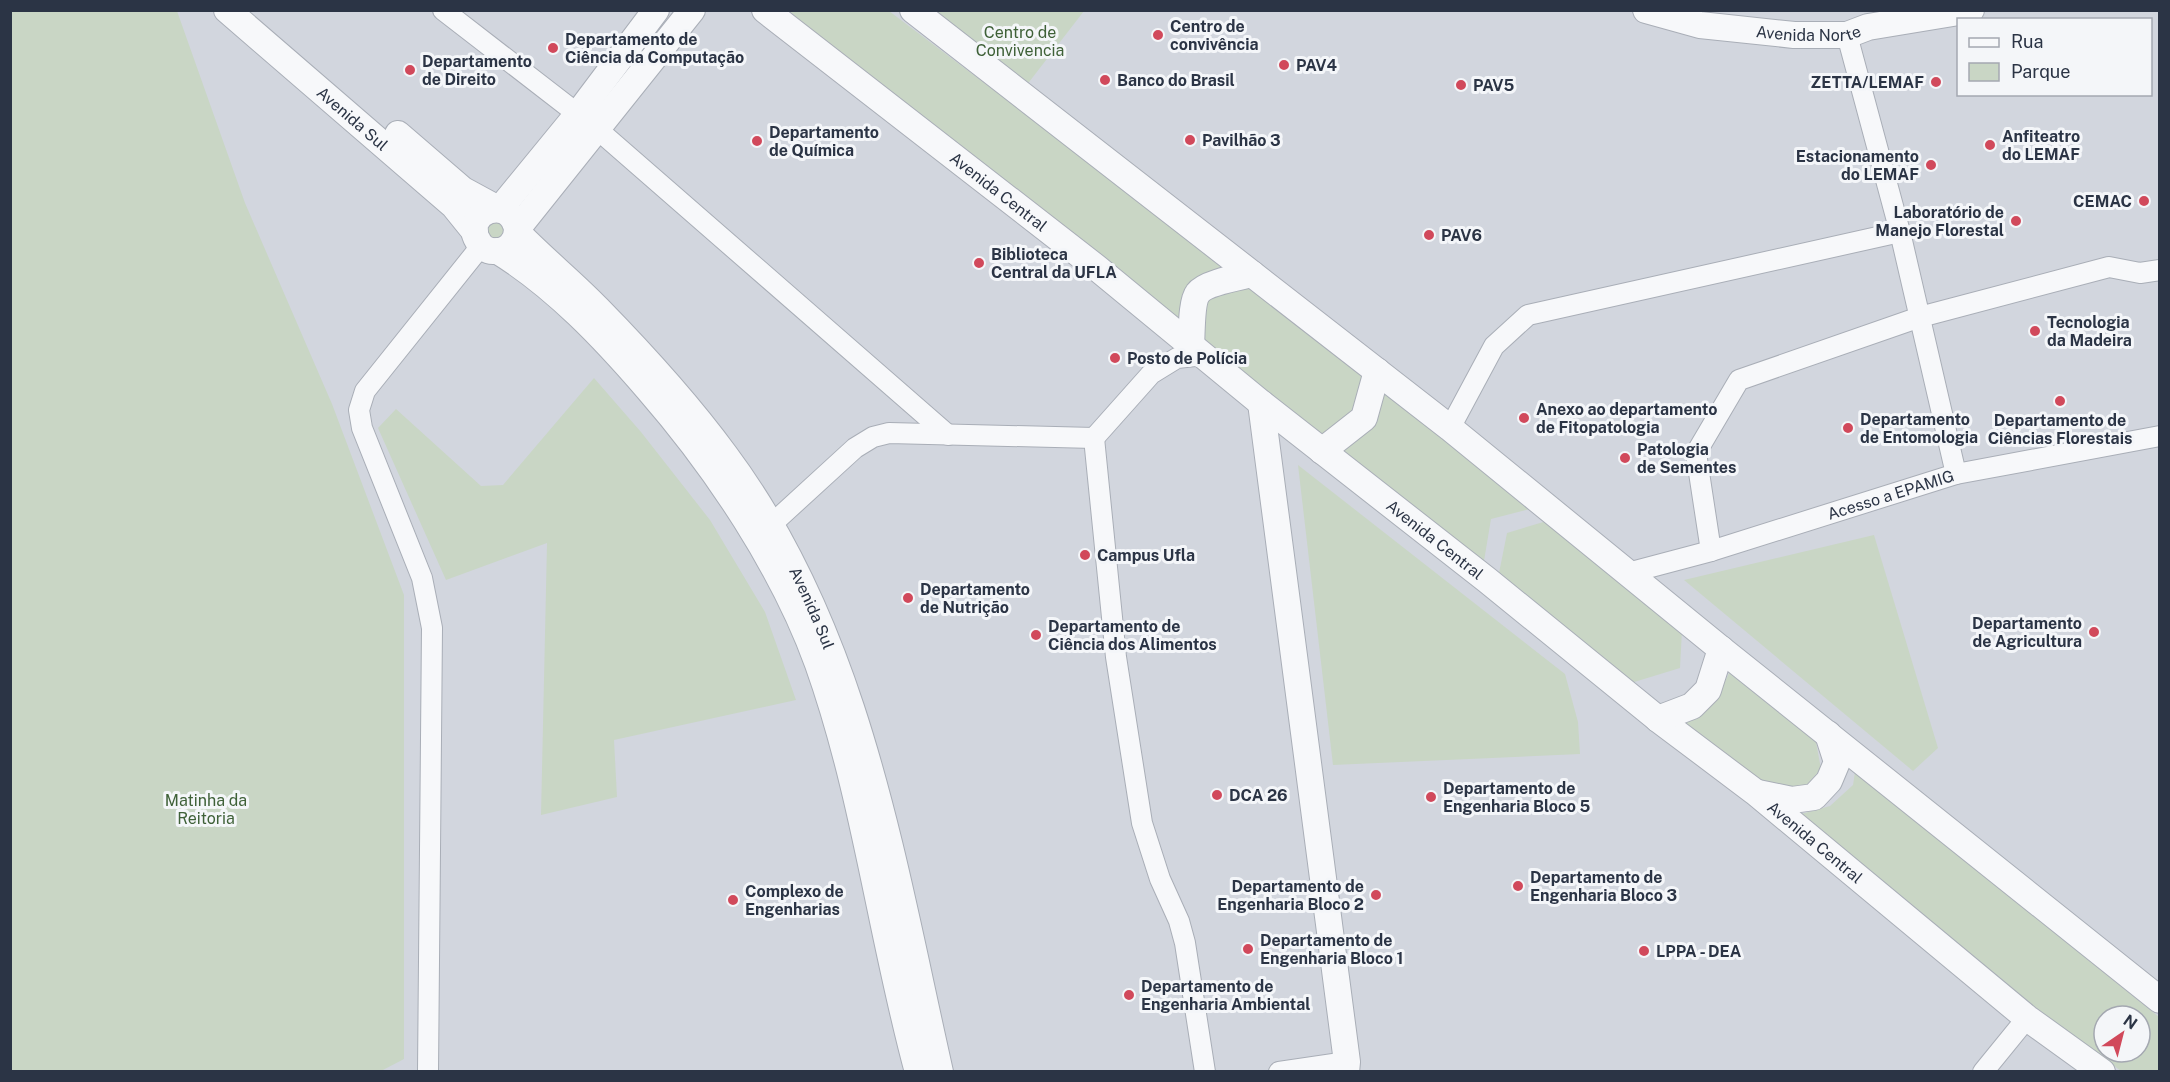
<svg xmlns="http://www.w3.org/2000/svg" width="2170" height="1082" font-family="'Public Sans',sans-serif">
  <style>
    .built { fill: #d2d6de; fill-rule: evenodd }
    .green { fill: #c9d6c5; fill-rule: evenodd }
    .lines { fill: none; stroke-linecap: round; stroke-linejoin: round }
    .minor-casing { stroke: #a9aeb7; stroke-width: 22 }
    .tertiary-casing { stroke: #a9aeb7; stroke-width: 28 }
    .minor { stroke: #f7f8fa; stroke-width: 20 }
    .tertiary { stroke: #f7f8fa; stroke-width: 26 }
    .poi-dot { fill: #d1495b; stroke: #f4f6f9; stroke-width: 2 }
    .labels { text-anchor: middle; stroke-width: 6; stroke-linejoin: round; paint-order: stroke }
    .poi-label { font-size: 16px; font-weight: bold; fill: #2b3445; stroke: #f4f6f9; text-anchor: start }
    .street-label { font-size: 16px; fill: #2b3445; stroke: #f4f6f9 }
    .park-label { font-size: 16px; fill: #3f6138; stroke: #f4f6f9 }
  </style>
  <rect width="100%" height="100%" fill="#e4e7ec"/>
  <path class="built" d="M11,11h2148v1060h-2148zM1958,20h192v74h-192zM2104,1016h36v36h-36z"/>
  <g class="green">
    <polygon points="10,11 177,11 245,203 332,404 404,595 404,1059 381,1071 11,1071"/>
    <polygon points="781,11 889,11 1232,270 1190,286 1186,333"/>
    <polygon points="928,11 1084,11 1026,86"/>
    <path d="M502,220l7,14 -17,7c-4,-8 -7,-11 -1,-19z"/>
    <polygon points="1248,284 1365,375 1352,420 1321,442 1199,341 1204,293"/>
    <polygon points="594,378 641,432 710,520 765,612 796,700 614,740 617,797 541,815 547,543 446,580 378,428 396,409 481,486 503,485"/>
    <polygon points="1379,384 1538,507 1491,519 1483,567 1332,451"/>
    <polygon points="1298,465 1565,674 1578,722 1580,754 1333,765"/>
    <polygon points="1550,520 1682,630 1680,668 1631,683 1498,578 1507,533"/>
    <polygon points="1874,535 1938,748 1913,771 1684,580"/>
    <path d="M1729,673l87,69 5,27 -18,20 -50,-8 -71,-57c27,-13 35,-25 47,-51z"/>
    <path d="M1855,772l304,245v54h-38l-87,-64 -233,-193 29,-8 23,-21zM2104,1016h36v36h-36z"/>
  </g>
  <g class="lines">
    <defs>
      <g id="minor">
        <polyline points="443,10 597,129 948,435"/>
        <polyline points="1847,35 1900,232 1956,474"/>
        <polyline points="1450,428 1494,346 1528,315 1900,232"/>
        <polyline points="1094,438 1116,657 1142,823 1160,879 1179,921 1185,943 1205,1072"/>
        <polyline points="761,534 855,448 873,437 889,433 1094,438 1151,374 1177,358 1204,355"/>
        <polyline points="1711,551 1696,453 1739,380 1920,317 2109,267 2140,273 2160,270"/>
        <path id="s1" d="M1628,573l83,-22 245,-77 204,-38"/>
        <polyline points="428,1072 432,628 422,578 362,428 359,410 365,391 481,246"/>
        <polyline points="1279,1072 1347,1062"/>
        <polyline points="1983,1072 2027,1018"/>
      </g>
      <g id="tertiary">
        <path id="s2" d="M227,10l227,196 21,26"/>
        <path id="s3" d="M765,10l332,258 164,135 226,177 171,139 97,73 272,226 75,54"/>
        <polyline points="913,10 1450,428 1721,649 2160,1000"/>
        <path id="s4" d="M1646,10l54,15 94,10h53l21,-8 103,-17"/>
        <polyline points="398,134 463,190 498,209"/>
        <polyline points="500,209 577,115 656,10"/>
        <path d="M517,229c-8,-37 -56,-15 -39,12 3,6 9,10 15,10 14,2 24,-9 24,-22l175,-219"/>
        <path id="s5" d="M517,232c26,27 55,50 81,77 45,46 89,94 127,146 133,178 167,405 215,617"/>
        <path d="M498,251c58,36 106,87 150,138 68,78 135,178 170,275 47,132 63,273 100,408"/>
        <path d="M1191,345c1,-12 0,-43 7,-52 7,-10 42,-16 54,-19"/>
        <polyline points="1261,403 1347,1062 1346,1072"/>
        <polyline points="1322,451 1364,418 1377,371"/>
        <polyline points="1658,719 1692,706 1708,690 1721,649"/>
        <polyline points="1758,793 1792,800 1814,797 1829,781 1837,762 1828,734"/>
      </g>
    </defs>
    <use href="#minor" class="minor-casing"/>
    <use href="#tertiary" class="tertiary-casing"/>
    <use href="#minor" class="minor"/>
    <use href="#tertiary" class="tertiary"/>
  </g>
  <g class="poi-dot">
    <circle cx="1158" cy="35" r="6"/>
    <circle cx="553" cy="48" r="6"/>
    <circle cx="1284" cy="65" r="6"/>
    <circle cx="410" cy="70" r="6"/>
    <circle cx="1105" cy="80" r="6"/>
    <circle cx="1936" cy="82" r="6"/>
    <circle cx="1461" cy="85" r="6"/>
    <circle cx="1190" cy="140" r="6"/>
    <circle cx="757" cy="141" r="6"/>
    <circle cx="1990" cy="145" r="6"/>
    <circle cx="1931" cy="165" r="6"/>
    <circle cx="2144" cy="201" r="6"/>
    <circle cx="2016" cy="221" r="6"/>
    <circle cx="1429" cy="235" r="6"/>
    <circle cx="979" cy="263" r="6"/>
    <circle cx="2035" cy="331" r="6"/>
    <circle cx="1115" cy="358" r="6"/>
    <circle cx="2060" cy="401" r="6"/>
    <circle cx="1524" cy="418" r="6"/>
    <circle cx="1848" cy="428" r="6"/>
    <circle cx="1625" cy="458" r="6"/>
    <circle cx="1085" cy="555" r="6"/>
    <circle cx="908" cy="598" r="6"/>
    <circle cx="2094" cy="632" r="6"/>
    <circle cx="1036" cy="635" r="6"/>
    <circle cx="1217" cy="795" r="6"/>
    <circle cx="1431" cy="797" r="6"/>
    <circle cx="1518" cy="886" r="6"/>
    <circle cx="1376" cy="895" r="6"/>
    <circle cx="733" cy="900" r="6"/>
    <circle cx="1248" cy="949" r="6"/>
    <circle cx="1644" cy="951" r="6"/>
    <circle cx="1129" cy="995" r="6"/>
  </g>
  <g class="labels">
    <g class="poi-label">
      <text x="1170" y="32">Centro de<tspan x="1170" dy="18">convivência</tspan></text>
      <text x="565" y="45">Departamento de<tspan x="565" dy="18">Ciência da Computação</tspan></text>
      <text x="422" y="67">Departamento<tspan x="422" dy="18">de Direito</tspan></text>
      <text x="1296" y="71">PAV4</text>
      <text x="1117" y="86">Banco do Brasil</text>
      <text x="1924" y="88" text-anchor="end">ZETTA/LEMAF</text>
      <text x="1473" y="91">PAV5</text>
      <text x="769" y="138">Departamento<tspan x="769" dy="18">de Química</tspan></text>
      <text x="2002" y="142">Anfiteatro<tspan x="2002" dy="18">do LEMAF</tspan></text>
      <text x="1202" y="146">Pavilhão 3</text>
      <text x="1919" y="162" text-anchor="end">Estacionamento<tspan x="1919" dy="18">do LEMAF</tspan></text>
      <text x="2132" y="207" text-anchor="end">CEMAC</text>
      <text x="2004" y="218" text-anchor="end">Laboratório de<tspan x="2004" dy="18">Manejo Florestal</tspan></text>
      <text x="1441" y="241">PAV6</text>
      <text x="991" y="260">Biblioteca<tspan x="991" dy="18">Central da UFLA</tspan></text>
      <text x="2047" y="328">Tecnologia<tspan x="2047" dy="18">da Madeira</tspan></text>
      <text x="1127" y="364">Posto de Polícia</text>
      <text x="1536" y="415">Anexo ao departamento<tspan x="1536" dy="18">de Fitopatologia</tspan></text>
      <text x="1860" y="425">Departamento<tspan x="1860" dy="18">de Entomologia</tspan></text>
      <text x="2060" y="426" text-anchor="middle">Departamento de<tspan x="2060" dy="18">Ciências Florestais</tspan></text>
      <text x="1637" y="455">Patologia<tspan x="1637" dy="18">de Sementes</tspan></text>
      <text x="1097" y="561">Campus Ufla</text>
      <text x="920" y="595">Departamento<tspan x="920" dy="18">de Nutrição</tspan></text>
      <text x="2082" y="629" text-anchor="end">Departamento<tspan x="2082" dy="18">de Agricultura</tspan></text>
      <text x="1048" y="632">Departamento de<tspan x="1048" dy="18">Ciência dos Alimentos</tspan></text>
      <text x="1443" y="794">Departamento de<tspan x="1443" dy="18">Engenharia Bloco 5</tspan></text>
      <text x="1229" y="801">DCA 26</text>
      <text x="1530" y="883">Departamento de<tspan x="1530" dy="18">Engenharia Bloco 3</tspan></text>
      <text x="1364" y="892" text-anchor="end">Departamento de<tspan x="1364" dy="18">Engenharia Bloco 2</tspan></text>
      <text x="745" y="897">Complexo de<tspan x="745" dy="18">Engenharias</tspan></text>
      <text x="1260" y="946">Departamento de<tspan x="1260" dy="18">Engenharia Bloco 1</tspan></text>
      <text x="1656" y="957">LPPA - DEA</text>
      <text x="1141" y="992">Departamento de<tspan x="1141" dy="18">Engenharia Ambiental</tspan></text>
    </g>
    <g class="street-label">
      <text dy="6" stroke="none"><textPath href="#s4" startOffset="165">Avenida Norte</textPath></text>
      <text dy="6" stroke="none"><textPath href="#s2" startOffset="166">Avenida Sul</textPath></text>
      <text dy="6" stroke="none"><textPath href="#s3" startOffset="296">Avenida Central</textPath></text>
      <text dy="6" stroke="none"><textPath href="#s1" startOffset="274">Acesso a EPAMIG</textPath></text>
      <text dy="6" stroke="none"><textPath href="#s3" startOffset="854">Avenida Central</textPath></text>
      <text dy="6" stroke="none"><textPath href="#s5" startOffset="482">Avenida Sul</textPath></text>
      <text dy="6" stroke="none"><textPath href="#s3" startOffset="1340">Avenida Central</textPath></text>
    </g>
    <g class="park-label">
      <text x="1020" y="38">Centro de<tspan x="1020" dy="18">Convivencia</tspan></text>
      <text x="206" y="806">Matinha da<tspan x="206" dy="18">Reitoria</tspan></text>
    </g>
  </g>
  <rect width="2170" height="1082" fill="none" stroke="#2b3445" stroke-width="24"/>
  <rect x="1957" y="18" width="195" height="78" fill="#f4f6f9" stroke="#a4a8b1" stroke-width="1.5"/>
  <rect x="1969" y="38" width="30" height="9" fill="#f7f8fa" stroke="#a4a8b1" stroke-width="1.5"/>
  <text x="2011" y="48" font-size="18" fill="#2b3445">Rua</text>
  <rect x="1969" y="63" width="30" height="18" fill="#c9d6c5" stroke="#a4a8b1" stroke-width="1.5"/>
  <text x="2011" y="78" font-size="18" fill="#2b3445">Parque</text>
  <g transform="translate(2122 1034) rotate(35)"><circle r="28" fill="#f4f6f9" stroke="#a4a8b1" stroke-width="1.5"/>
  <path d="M0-4.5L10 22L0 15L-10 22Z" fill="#d1495b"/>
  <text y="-9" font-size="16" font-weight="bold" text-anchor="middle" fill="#2b3445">N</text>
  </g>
</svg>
